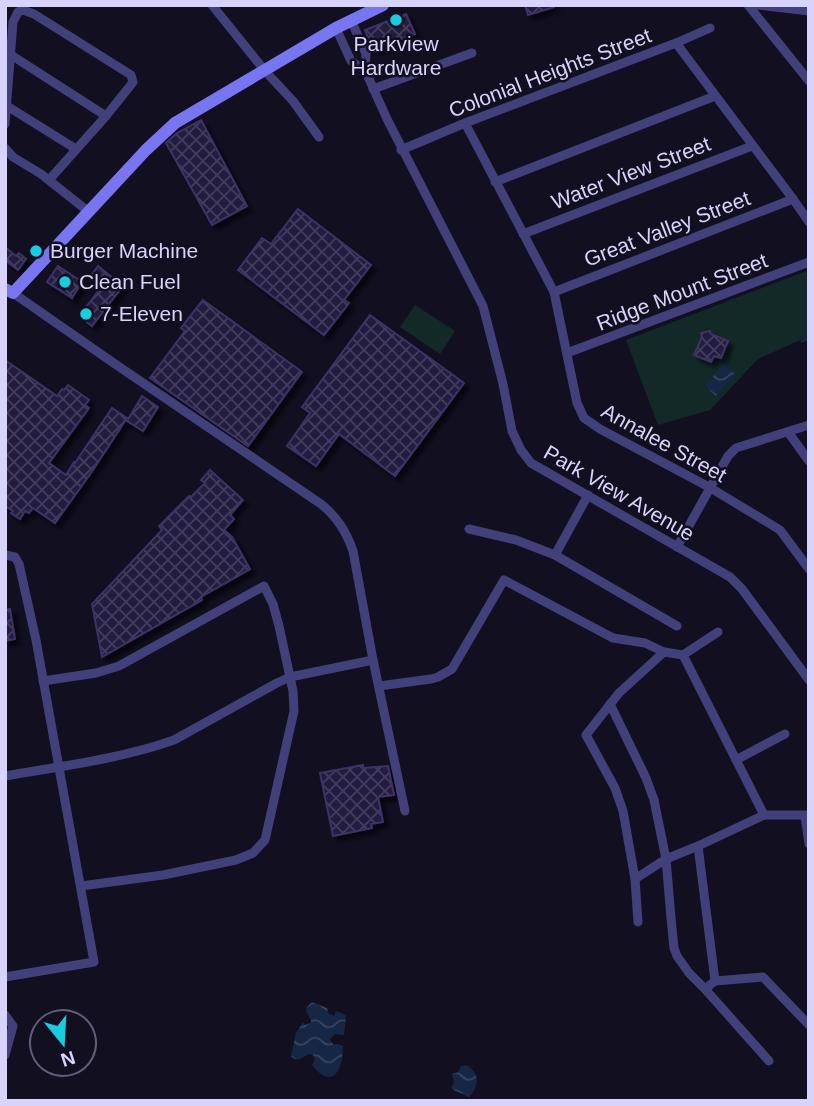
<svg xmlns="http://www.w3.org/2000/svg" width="814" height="1106" font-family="Arial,sans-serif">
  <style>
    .park { fill: #132928 }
    .water { fill: url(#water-waves) }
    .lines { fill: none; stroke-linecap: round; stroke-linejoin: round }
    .stream { stroke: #152744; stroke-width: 3.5 }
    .building { fill: url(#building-cross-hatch); stroke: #3d3268; stroke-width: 2; filter: url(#shadow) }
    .street { stroke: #42407a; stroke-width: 9 }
    .secondary { stroke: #7875f0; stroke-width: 12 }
    .poi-dot { fill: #19cce0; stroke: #120f20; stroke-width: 2.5 }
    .labels { text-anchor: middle; stroke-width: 5; stroke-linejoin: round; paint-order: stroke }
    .poi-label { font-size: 21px; fill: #d8d3fa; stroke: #120f20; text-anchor: start }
    .street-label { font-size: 21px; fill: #d8d3fa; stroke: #120f20 }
  </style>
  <defs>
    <pattern id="water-waves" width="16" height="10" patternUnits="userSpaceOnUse" patternTransform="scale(1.75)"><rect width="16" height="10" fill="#152744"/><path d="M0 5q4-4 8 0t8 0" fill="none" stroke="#364560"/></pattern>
    <pattern id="building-cross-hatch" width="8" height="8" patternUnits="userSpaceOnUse" patternTransform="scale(1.75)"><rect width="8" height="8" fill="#241e3f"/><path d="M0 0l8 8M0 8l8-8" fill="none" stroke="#433e5c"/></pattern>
    <filter id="shadow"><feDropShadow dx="5" dy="5" stdDeviation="2" flood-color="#0009"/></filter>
  </defs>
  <rect width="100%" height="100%" fill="#120f20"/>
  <g class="park">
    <polygon points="809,270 809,336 758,359 710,410 658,425 626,340"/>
    <polygon points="415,305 455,331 440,354 400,327"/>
  </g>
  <g class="water">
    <polygon points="723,364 735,374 716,396 705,386"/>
    <path d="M312,1002l15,6 2,6 5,2 2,-5 10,4 -2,20 -9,-1 -5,5 3,5h5l5,2c0,24 -10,45 -31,19l3,-6 -2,-4 -3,-1c-7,2 -12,10 -19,2l5,-23 7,-11 2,3 6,-2v-3l-5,-9 1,-4z"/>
    <path d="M466,1065c15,8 13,22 3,32 -6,-4 -12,-4 -18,-9l3,-6 -2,-8 6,-2 3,-6z"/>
  </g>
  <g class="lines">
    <polyline class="stream" points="802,341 809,338"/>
  </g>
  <g class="building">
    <polygon points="525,5 554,5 554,7 528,15"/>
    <polygon points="406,14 415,34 373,49 371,47 365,30"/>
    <polygon points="201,120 247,206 212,225 166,143 177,133"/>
    <polygon points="298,209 371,265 344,300 349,303 324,335 238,270 262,238 271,244"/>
    <polygon points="5,247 16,256 19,253 26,259 18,270 5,260"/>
    <polygon points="58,266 82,282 72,298 47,282"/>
    <polygon points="98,266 123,286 92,326 79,316 103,285 91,276"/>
    <polygon points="203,300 302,372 248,446 150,378 185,331 181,328"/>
    <polygon points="370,315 464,383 395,476 339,434 316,466 287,446 310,413 302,407"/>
    <polygon points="710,331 711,334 728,341 721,358 714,356 711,362 694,355 702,337 701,333"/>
    <polygon points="5,360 57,396 62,389 64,390 68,385 89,400 85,405 89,408 49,463 66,475 74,462 75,463 112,408 127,418 91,473 55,523 33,508 29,513 25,511 20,519 11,513 13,511 5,506"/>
    <polygon points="142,396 158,407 143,431 127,421"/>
    <polygon points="210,470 243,500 230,515 234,519 224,530 232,537 250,569 201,597 202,600 102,657 92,604 162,530 159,526 189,496 191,497 205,483 201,480"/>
    <polygon points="10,609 15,639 5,641 5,610"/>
    <polygon points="363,765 363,768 388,766 394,795 378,797 383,822 371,824 372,828 333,836 320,773"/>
  </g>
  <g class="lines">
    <g class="street">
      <polyline points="212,5 265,71 293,101 319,137"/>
      <polyline points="748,5 809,81"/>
      <polyline points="757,5 809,11"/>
      <polyline points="351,20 366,54 365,70 387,119 483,306 503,384 512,431 521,450 531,463 730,577 742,589 809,680"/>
      <polyline points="336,28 351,61 365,70"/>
      <polyline points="676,43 793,199 809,222"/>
      <polyline points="11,55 106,116"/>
      <polyline points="373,89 472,53"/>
      <polyline points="7,106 76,149"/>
      <polyline points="465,123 554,292 577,403 584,418 600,429 709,487 780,530 809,569"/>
      <polyline points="5,124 13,22 18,12 23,10 34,14 131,75 133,82 130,86 106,116 49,180"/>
      <polyline points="5,148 13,157 41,174 89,212"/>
      <polyline points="401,150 465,123 676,43 710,28"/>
      <polyline points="495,182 715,96"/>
      <polyline points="523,234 752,146"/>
      <polyline points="554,292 793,199"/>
      <path d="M13,293l105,73 203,138c16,13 25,27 32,47l20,109 32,151"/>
      <polyline points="567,353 809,262"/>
      <polyline points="788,432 809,461"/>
      <polyline points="469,529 516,540 555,555 677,626"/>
      <polyline points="677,547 728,456 736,448 809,425"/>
      <polyline points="5,555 15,557 19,564 36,640 94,962 5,977"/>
      <polyline points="555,555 588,495"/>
      <polyline points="683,655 764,815"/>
      <polyline points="43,681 96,673 119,666 264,586 273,604 279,626 293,691 294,711 265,840 253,853 236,860 163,875 81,886"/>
      <polyline points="379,686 431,679 438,677 452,669 504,580 613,638 645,643 664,652 683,655 718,632"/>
      <polyline points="610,704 646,778 654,800 666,859 671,918 674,948 677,956 689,973 705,989 769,1061"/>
      <polyline points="736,760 785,734"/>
      <path d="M5,776c57,-10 115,-17 169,-36l103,-57 13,-6 83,-17"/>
      <polyline points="805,816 809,844"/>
      <polyline points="698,846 715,981 705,989"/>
      <polyline points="635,879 666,859 698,846 764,815 809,815"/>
      <polyline points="638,922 635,879 623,811 615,788 586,735 619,693 664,652"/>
      <polyline points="715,981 763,977 809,1025"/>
      <polyline points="5,1015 13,1026 5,1055"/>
    </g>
    <polyline class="secondary" points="5,289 13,293 146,150 175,123 336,28 383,5"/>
  </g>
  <g class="poi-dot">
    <circle cx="396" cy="20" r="7"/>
    <circle cx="36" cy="251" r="7"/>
    <circle cx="65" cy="282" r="7"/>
    <circle cx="86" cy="314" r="7"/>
  </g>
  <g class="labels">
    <g class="poi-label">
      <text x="396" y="51" text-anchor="middle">Parkview<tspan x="396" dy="24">Hardware</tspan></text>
      <text x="50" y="258">Burger Machine</text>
      <text x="79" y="289">Clean Fuel</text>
      <text x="100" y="321">7-Eleven</text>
    </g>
    <g class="street-label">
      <text transform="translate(550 73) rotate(-21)" y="7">Colonial Heights Street</text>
      <text transform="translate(631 173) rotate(-21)" y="7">Water View Street</text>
      <text transform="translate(667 229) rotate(-21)" y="7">Great Valley Street</text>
      <text transform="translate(682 292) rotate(-21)" y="7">Ridge Mount Street</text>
      <text transform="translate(664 443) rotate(29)" y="7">Annalee Street</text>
      <text transform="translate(619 493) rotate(30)" y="7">Park View Avenue</text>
    </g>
  </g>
  <rect width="814" height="1106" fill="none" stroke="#d8d3fa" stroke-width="14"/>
  <g transform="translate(63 1043) rotate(162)"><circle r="33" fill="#120f20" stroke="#615d77" stroke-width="2"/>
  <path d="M0-5L12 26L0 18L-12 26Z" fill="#19cce0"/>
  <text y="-10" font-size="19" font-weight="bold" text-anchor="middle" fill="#d8d3fa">N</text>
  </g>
</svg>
